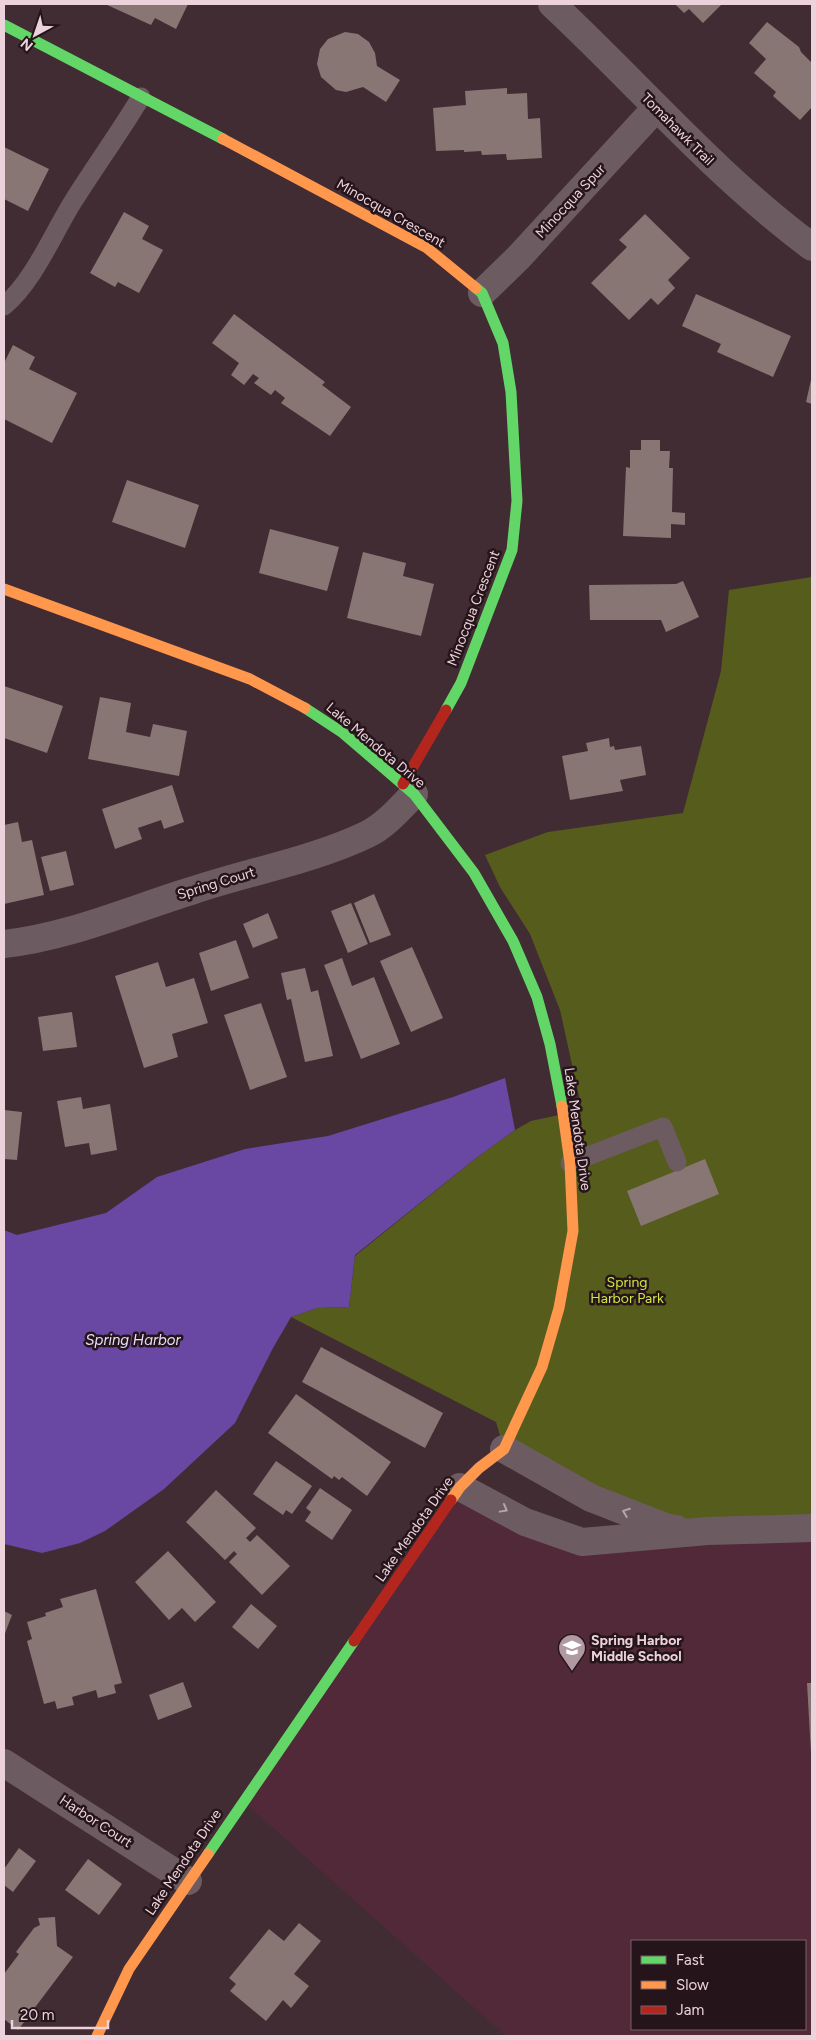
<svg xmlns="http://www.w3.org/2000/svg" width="816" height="2040" font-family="Figtree,sans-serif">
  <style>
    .built { fill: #522939; fill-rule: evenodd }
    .green { fill: #565c1c }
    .water { fill: #6948a3 }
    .building { fill: #877674 }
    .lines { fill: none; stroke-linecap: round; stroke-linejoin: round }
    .lane { stroke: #6c5c61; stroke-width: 19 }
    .street { stroke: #6c5c61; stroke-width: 28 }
    .fast { stroke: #63d668; stroke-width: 11 }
    .slow { stroke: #ff974d; stroke-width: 11 }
    .jam { stroke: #b3261e; stroke-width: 11 }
    .oneway { stroke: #b9a3aa }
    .labels { text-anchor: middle; stroke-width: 5; stroke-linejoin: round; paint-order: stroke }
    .street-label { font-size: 14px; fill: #ecd3db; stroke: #25141a }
    .park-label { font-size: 14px; fill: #d1e640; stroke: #25141a }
    .poi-label { font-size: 14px; font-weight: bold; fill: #ecd3db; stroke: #25141a; text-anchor: start }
    .water-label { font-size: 15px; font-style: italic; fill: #e6e0fb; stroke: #25141a }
  </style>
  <rect width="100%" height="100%" fill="#412c34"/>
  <path class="built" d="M460,1487l122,55 230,-14v508h-306l-263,-235zM632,1941h173v88h-173z"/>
  <polygon class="green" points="812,577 812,1528 707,1531 504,1449 496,1422 291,1317 317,1308 349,1307 355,1256 476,1158 515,1130 531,1121 582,1110 560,1010 530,934 500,887 485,855 548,832 683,813 721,671 729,590"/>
  <polygon class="water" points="505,1078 515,1130 476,1158 355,1255 349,1307 317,1308 291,1317 273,1348 235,1423 164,1489 105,1531 80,1543 42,1553 4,1544 4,1230 17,1235 106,1213 157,1177 245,1149 328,1136 453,1097"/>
  <g class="building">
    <polygon points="105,4 188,4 176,29 155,18 151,25"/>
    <polygon points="675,4 722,4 703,23 689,9 684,13"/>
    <polygon points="767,22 799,47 801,52 812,63 812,107 800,120 773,96 776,92 754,73 766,59 749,43"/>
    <polygon points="345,32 358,34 369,42 375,53 377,66 400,80 386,102 363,87 346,92 336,90 321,77 317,64 320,49 328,39"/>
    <polygon points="507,88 507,94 527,93 528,119 540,118 542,158 507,160 506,154 482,155 481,151 464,152 464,150 436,151 433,108 466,105 465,91"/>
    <polygon points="4,147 49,169 28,211 4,199"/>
    <polygon points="124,212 149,226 142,239 163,250 139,293 118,282 115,287 90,273"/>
    <polygon points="645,214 690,258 668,280 675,288 658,305 651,298 629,320 591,283 627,247 619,240"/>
    <polygon points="696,294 791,336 773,377 717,352 721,344 682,326"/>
    <polygon points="234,314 325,382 322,385 351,407 330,436 281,403 285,398 275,390 271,395 254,383 259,378 253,374 244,385 231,375 239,363 212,343"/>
    <polygon points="13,345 35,357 29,369 77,393 52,443 4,419 4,363"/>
    <polygon points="811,380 812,380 812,404 806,402"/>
    <polygon points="641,440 660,440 660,451 670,451 669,468 673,468 672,512 685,513 685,525 671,524 671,538 623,536 626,467 630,468 630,450 641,450"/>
    <polygon points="127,480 199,505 185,548 112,522"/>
    <polygon points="270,529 339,547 327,591 259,573"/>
    <polygon points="363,552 406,563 403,576 434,584 421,636 347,618"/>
    <polygon points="683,581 699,617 666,632 661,620 590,620 589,585 676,584"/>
    <polygon points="4,686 63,706 47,753 4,738"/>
    <polygon points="100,697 131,703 126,732 150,737 153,724 187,731 179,776 88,759"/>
    <polygon points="609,738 610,747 614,746 615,750 641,746 646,775 620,780 623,791 570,800 562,756 588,751 586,743"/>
    <polygon points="172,785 184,822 164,829 161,820 138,828 142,839 115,849 102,809"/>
    <polygon points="18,822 22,842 32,840 44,895 4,904 4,825"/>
    <polygon points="66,851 74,885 50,891 41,857"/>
    <polygon points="374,894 391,935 370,943 354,903"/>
    <polygon points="351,903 368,944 348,953 331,911"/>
    <polygon points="268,913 278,938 253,948 243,924"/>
    <polygon points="236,940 249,978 211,991 199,953"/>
    <polygon points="412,947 443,1018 411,1032 380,961"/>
    <polygon points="342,958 352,986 374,977 400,1044 361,1059 324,965"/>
    <polygon points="158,962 166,987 194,978 208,1023 172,1034 178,1057 144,1068 115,976"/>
    <polygon points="305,968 311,992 318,990 333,1056 305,1062 291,999 287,1000 281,973"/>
    <polygon points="261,1003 287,1077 250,1090 224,1015"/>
    <polygon points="72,1012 77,1047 43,1051 38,1017"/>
    <polygon points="81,1097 83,1109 110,1104 117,1150 91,1155 89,1143 65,1147 57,1101"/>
    <polygon points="4,1110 22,1112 17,1160 4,1159"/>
    <polygon points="705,1159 719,1194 641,1226 627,1191"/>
    <polygon points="321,1347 443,1413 425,1448 302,1382"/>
    <polygon points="296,1394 391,1462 367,1496 342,1477 339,1480 334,1476 332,1479 268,1433"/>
    <polygon points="276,1461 312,1486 292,1514 286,1510 283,1515 253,1494"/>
    <polygon points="320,1488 352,1510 332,1540 305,1521 311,1512 306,1508"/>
    <polygon points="216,1490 256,1528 246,1538 250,1542 257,1535 290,1566 262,1595 229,1562 237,1554 234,1551 225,1560 186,1522"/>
    <polygon points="168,1551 216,1602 195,1622 182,1608 169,1620 135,1582"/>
    <polygon points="96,1589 122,1683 114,1685 116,1693 98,1698 96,1690 72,1697 74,1705 57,1709 55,1701 44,1704 27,1641 32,1639 27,1622 46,1616 45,1613 63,1607 60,1599"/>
    <polygon points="251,1604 277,1626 258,1649 232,1627"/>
    <polygon points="4,1611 12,1615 4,1636"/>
    <polygon points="183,1682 192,1707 158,1720 149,1695"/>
    <polygon points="807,1683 812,1683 812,1753 811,1753"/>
    <polygon points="19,1848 36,1861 13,1892 4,1885 4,1869"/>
    <polygon points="88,1859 122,1884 99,1915 65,1890"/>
    <polygon points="55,1917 57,1946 73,1957 18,2030 4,2019 4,1974 19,1954 16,1952 34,1928 40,1925 38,1918"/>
    <polygon points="299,1923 321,1941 294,1974 309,1986 291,2008 283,2000 266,2021 230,1991 236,1984 229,1978 269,1929 284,1941"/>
  </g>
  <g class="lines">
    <g class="lane">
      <path d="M4,306c30,-25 49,-73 70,-106 22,-35 46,-68 67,-103"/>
      <polyline points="570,1163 663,1127 677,1162"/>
    </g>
    <g class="street">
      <path d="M552,4c87,81 164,172 260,243"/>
      <polyline points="482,293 518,258 656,108"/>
      <path d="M4,944c65,-7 128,-35 190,-54 57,-19 120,-30 174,-56 18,-9 32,-26 46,-40"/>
      <polyline points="504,1449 591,1498 668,1528 676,1529"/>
      <polyline points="460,1487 525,1522 582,1542 707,1531 812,1528"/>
      <polyline points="4,1763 188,1881"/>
    </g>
    <g class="fast">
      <polyline points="4,25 223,139"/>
      <polyline points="305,708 343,733 414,794 474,873 513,941 537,997 550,1044 562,1106"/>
      <polyline points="446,710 461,683 512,550 517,501 511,392 503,343 482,293 476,288"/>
      <polyline points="208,1854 354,1641"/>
    </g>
    <g class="slow">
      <polyline points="223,139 427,248 476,288"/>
      <polyline points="4,589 250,679 305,708"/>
      <polyline points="451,1500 460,1487 479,1468 504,1449 542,1367 559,1308 573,1231 570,1163 562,1106"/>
      <polyline points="97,2036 129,1969 208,1854"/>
    </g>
    <g class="jam">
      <polyline points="403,784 446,710"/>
      <polyline points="354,1641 451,1500"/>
    </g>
  </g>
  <defs><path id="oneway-chevron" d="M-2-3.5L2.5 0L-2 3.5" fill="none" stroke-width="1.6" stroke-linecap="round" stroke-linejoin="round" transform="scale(1.25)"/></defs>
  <g class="oneway">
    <use href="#oneway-chevron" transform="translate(504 1509) rotate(29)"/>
    <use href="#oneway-chevron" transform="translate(626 1512) rotate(-159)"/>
  </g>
  <defs>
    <symbol id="school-pin" viewBox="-11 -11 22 30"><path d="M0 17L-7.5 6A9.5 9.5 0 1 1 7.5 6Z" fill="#b099a1" stroke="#25141a"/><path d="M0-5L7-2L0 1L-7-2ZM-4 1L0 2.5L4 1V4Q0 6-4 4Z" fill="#fff"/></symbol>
  </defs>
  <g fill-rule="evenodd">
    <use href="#school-pin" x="556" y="1632" width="32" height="43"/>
  </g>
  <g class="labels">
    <g class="street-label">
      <text transform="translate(678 129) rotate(45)" y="5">Tomahawk Trail</text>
      <text transform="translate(570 201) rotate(-47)" y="5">Minocqua Spur</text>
      <text transform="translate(391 213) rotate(30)" y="5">Minocqua Crescent</text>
      <text transform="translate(473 608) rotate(-69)" y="5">Minocqua Crescent</text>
      <text transform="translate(376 745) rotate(40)" y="5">Lake Mendota Drive</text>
      <text transform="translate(216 883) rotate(-17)" y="5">Spring Court</text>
      <text transform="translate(578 1129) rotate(82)" y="5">Lake Mendota Drive</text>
      <text transform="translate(414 1529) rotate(-55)" y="5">Lake Mendota Drive</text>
      <text transform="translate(96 1821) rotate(33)" y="5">Harbor Court</text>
      <text transform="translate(183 1862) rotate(-56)" y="5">Lake Mendota Drive</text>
    </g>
    <g class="park-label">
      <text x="627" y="1287">Spring<tspan x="627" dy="16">Harbor Park</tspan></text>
    </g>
    <g class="poi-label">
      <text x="591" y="1645">Spring Harbor<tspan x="591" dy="16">Middle School</tspan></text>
    </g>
    <g class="water-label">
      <text x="133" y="1345">Spring Harbor</text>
    </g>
  </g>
  <rect width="816" height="2040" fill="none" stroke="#ecd3db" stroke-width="10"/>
  <rect x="631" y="1940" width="175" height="90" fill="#25141a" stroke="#756067"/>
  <rect x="641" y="1956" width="25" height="8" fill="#63d668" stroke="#756067"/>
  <text x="676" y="1965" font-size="15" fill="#ecd3db">Fast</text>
  <rect x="641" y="1981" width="25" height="8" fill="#ff974d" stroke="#756067"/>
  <text x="676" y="1990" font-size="15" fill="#ecd3db">Slow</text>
  <rect x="641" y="2006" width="25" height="8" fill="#b3261e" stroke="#756067"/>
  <text x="676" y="2015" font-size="15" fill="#ecd3db">Jam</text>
  <g transform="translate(35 35) rotate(220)" stroke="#25141a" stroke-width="4" paint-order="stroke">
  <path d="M0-4L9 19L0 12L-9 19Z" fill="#ecd3db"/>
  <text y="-8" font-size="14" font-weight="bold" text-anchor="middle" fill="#ecd3db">N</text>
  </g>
  <path d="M12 2020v8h96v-8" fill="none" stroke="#ecd3db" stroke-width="2.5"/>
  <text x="20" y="2020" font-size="15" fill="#ecd3db" stroke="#25141a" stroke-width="4" paint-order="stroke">20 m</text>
</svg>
